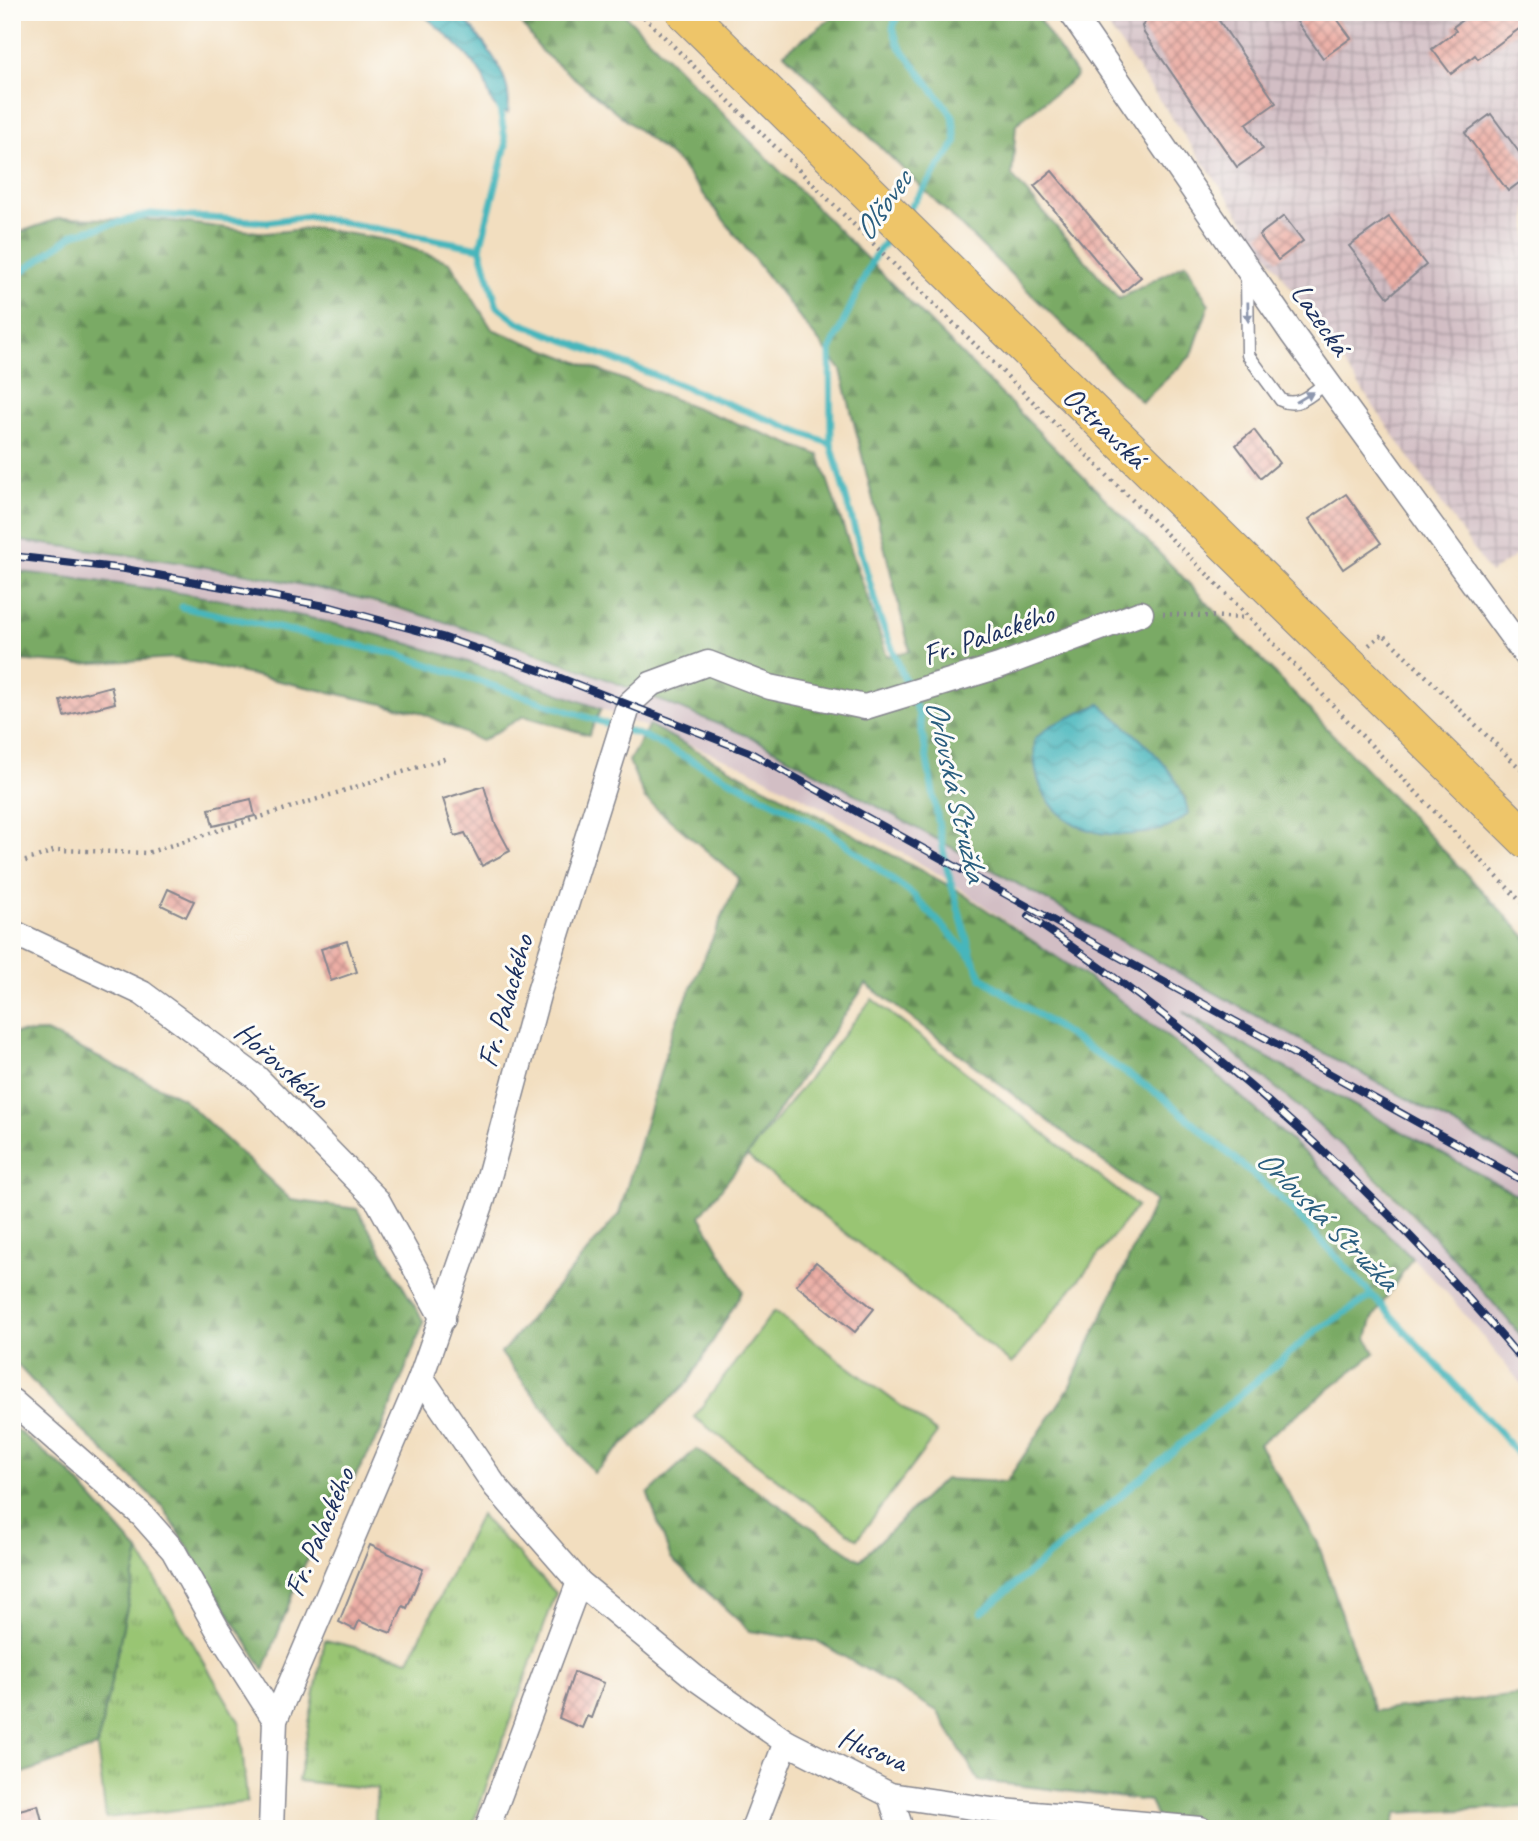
<svg xmlns="http://www.w3.org/2000/svg" width="1539" height="1841" font-family="Caveat,sans-serif">
  <style>
    .industrial { fill: url(#industrial-grid) }
    .railway { fill: #d2bec4 }
    .grass { fill: url(#grass-tufts); stroke: #5a7a68; stroke-width: 2 }
    .forest { fill: url(#forest-firs); stroke: #4a6c62; stroke-width: 2 }
    .green { fill: #99c573; stroke: #5a7a68; stroke-width: 2 }
    .water { fill: url(#water-waves); stroke: #30728d; stroke-width: 2 }
    .lines { fill: none; stroke-linecap: round; stroke-linejoin: round }
    .stream { stroke: #46b6bc; stroke-width: 7 }
    .building { fill: url(#building-cross-hatch) }
    .lane-casing { stroke: #86868e; stroke-width: 15 }
    .street-casing { stroke: #86868e; stroke-width: 27 }
    .primary-casing { stroke: #86868e; stroke-width: 39 }
    .path { stroke: #86868e; stroke-width: 4.5; stroke-dasharray: 2 5; stroke-linecap: butt }
    .lane { stroke: #fff; stroke-width: 12 }
    .street { stroke: #fff; stroke-width: 24 }
    .primary { stroke: #eec569; stroke-width: 37 }
    .rail-casing { stroke: #1b2f5e; stroke-width: 8 }
    .rail { stroke: #fdfcf7; stroke-width: 5; stroke-dasharray: 16; stroke-linecap: butt }
    .oneway { fill: #8d97ae }
    .labels { text-anchor: middle; stroke-width: 6; stroke-linejoin: round; paint-order: stroke }
    .street-label { font-size: 30px; fill: #1b2f5e; stroke: #fdfcf7 }
    .water-label { font-size: 32px; font-style: italic; fill: #2a5e7f; stroke: #fdfcf7 }
  </style>
  <defs>
    <pattern id="industrial-grid" width="8" height="8" patternUnits="userSpaceOnUse" patternTransform="scale(1.75)"><rect width="8" height="8" fill="#d2bec4"/><path d="M0 4h8M4 0v8" fill="none" stroke="#aa9ba2"/></pattern>
    <pattern id="grass-tufts" width="24" height="20" patternUnits="userSpaceOnUse" patternTransform="scale(1.75)"><rect width="24" height="20" fill="#99c573"/><path d="M3 7l-1-3M5 7V3M7 7l1-3M15 17l-1-3M17 17v-4M19 17l1-3" fill="none" stroke="#7ca062"/></pattern>
    <pattern id="forest-firs" width="22" height="20" patternUnits="userSpaceOnUse" patternTransform="scale(1.75)"><rect width="22" height="20" fill="#7aaa65"/><path d="M5 1l3.5 6h-7zM16 11l3.5 6h-7z" fill="#638b56"/></pattern>
    <pattern id="water-waves" width="16" height="10" patternUnits="userSpaceOnUse" patternTransform="scale(1.75)"><rect width="16" height="10" fill="#46b6bc"/><path d="M0 5q4-4 8 0t8 0" fill="none" stroke="#3a949c"/></pattern>
    <pattern id="building-cross-hatch" width="8" height="8" patternUnits="userSpaceOnUse" patternTransform="scale(1.75)"><rect width="8" height="8" fill="#ecaea5"/><path d="M0 0l8 8M0 8l8-8" fill="none" stroke="#be8e8a"/></pattern>
  </defs>
  <rect width="100%" height="100%" fill="#fdfcf7"/>
  <filter id="ink" filterUnits="userSpaceOnUse"><feTurbulence type="fractalNoise" baseFrequency=".0143" numOctaves="2"/><feDisplacementMap in="SourceGraphic" scale="14" xChannelSelector="R" yChannelSelector="G"/><feConvolveMatrix kernelMatrix="1 2 1 2 8 2 1 2 1" color-interpolation-filters="sRGB"/></filter>
  <filter id="wash" filterUnits="userSpaceOnUse"><feTurbulence type="fractalNoise" baseFrequency=".00686" numOctaves="4" result="noise"/><feDisplacementMap in="SourceGraphic" scale="28" xChannelSelector="R" yChannelSelector="G"/><feGaussianBlur stdDeviation="1.57" result="paint"/><feColorMatrix in="noise" values="0 0 0 0 0 0 0 0 0 0 0 0 0 0 0 0 0 1.4 0 .05"/><feComposite in="paint" operator="in"/></filter>
  <g filter="url(#wash)">
    <rect width="100%" height="100%" fill="#f2debf"/>
    <polygon class="industrial" points="1098,12 1527,12 1527,548 1490,573"/>
    <polygon class="railway" points="12,540 225,570 335,593 447,623 635,690 755,739 1527,1165 1527,1200 1186,1014 1329,1134 1469,1273 1527,1343 1527,1391 1447,1293 1372,1217 1213,1073 1113,995 940,875 853,824 743,766 601,709 438,651 327,622 220,599 12,571"/>
    <g class="grass">
      <polygon points="480,1515 556,1593 471,1829 374,1829 377,1789 298,1781 325,1640 409,1660"/>
      <polygon points="139,1552 240,1723 247,1802 106,1818 97,1747"/>
    </g>
    <g class="forest">
      <path d="M514,12h108l553,557 352,369v227l-772,-426c-101,-41 -202,-83 -307,-116 -141,-45 -289,-65 -436,-83v-305l48,-17 103,2 103,13 49,-5 73,12 62,22 42,67 327,126 68,201 23,-5 -69,-281 -162,-207 -138,-112z"/>
      <polygon points="840,12 1034,12 1077,76 1016,124 1012,176 1119,299 1186,263 1209,305 1192,355 1142,402 784,53"/>
      <path d="M12,571c106,12 212,26 315,51 94,22 184,53 274,87l-12,26 -65,-19 -43,25 -61,-29 -246,-54 -96,6 -66,-4z"/>
      <polygon points="649,725 954,888 1113,995 1213,1072 1308,1156 1412,1258 1372,1320 1367,1338 1375,1353 1259,1444 1318,1543 1374,1711 1527,1694 1527,1807 1397,1813 1392,1829 1161,1829 1150,1801 979,1781 937,1711 817,1641 750,1631 671,1559 648,1494 696,1449 860,1560 944,1479 1006,1482 1068,1390 1155,1201 866,984 747,1156 700,1216 743,1291 689,1381 594,1473 501,1353 619,1214 673,1029 739,878 645,799 629,761"/>
      <path d="M1182,1011l345,189v143c-61,-74 -126,-144 -198,-209 -47,-43 -98,-82 -147,-123z"/>
      <polygon points="46,1032 182,1098 291,1200 357,1209 424,1322 381,1431 302,1570 264,1670 163,1507 46,1396 12,1359 12,1033"/>
      <polygon points="12,1426 70,1473 139,1552 97,1747 12,1777 12,1579 20,1546 12,1526"/>
    </g>
    <g class="green">
      <polygon points="872,999 1137,1206 1012,1364 747,1156"/>
      <polygon points="774,1311 937,1433 857,1539 694,1417"/>
    </g>
    <g class="water">
      <path d="M420,12h39l5,6c22,29 50,57 44,95 -21,-3 -18,-24 -26,-38 -12,-20 -44,-48 -62,-63z"/>
      <path d="M1100,704c33,29 81,64 88,109 -16,17 -31,18 -53,21 -63,6 -106,-31 -100,-95l15,-13z"/>
    </g>
    <g class="lines">
      <g class="stream">
        <polyline points="898,12 893,28 898,44 953,116 956,143 905,215"/>
        <polyline points="499,103 506,145 480,248 497,306 518,322 831,444 879,616 919,715 946,865 972,957 982,978 1164,1098 1286,1203 1500,1433 1527,1466"/>
        <polyline points="12,279 74,234 151,214 267,222 309,216 480,248"/>
        <polyline points="831,444 830,351 874,257 894,230"/>
        <polyline points="182,607 400,655 646,737 826,829 913,895 971,956"/>
        <polyline points="982,1612 1317,1330 1372,1296"/>
      </g>
    </g>
    <g id="blocks">
      <g class="building">
        <polygon points="1154,12 1213,12 1276,103 1246,124 1263,149 1237,167 1144,33 1142,26"/>
        <polygon points="1290,12 1332,12 1351,38 1323,58"/>
        <polygon points="1473,12 1527,12 1527,23 1478,59 1475,55 1451,74 1432,49 1456,31 1453,27"/>
        <polygon points="1491,114 1527,163 1527,177 1508,191 1465,133"/>
        <polygon points="1052,171 1141,277 1123,292 1034,186"/>
        <polygon points="1284,216 1303,241 1278,260 1259,235"/>
        <polygon points="1389,217 1426,265 1388,297 1349,246"/>
        <polygon points="1254,430 1279,463 1261,478 1236,445"/>
        <polygon points="1346,494 1381,543 1343,569 1309,519"/>
        <polygon points="111,686 115,703 64,716 60,700"/>
        <polygon points="484,786 495,823 510,851 482,866 465,833 455,836 443,799"/>
        <polygon points="251,799 255,816 213,826 209,809"/>
        <polygon points="168,889 194,901 186,917 161,905"/>
        <polygon points="347,941 357,972 331,981 321,949"/>
        <polygon points="816,1262 874,1309 855,1332 796,1285"/>
        <polygon points="370,1545 423,1569 407,1608 403,1606 391,1633 359,1621 355,1630 339,1622"/>
        <polygon points="574,1672 604,1683 591,1718 587,1716 582,1728 559,1718"/>
        <polygon points="38,1805 44,1829 12,1829 12,1812"/>
      </g>
    </g>
  </g>
  <g filter="url(#ink)">
    <use href="#blocks" fill-opacity="0" stroke="#86868e" stroke-width="2"/>
    <g class="lines">
      <defs>
        <path id="lane" d="M1247,276l1,79 33,45c18,9 32,-8 46,-18"/>
        <g id="street">
          <polyline points="1071,12 1293,335 1527,657"/>
          <polyline points="12,932 142,993 256,1077 378,1201 443,1319"/>
          <polyline points="421,1377 495,1486 579,1582 698,1680 786,1742 890,1795 992,1810 1200,1829"/>
          <polyline points="12,1401 142,1515 173,1550 219,1632 275,1720"/>
          <polyline points="890,1795 901,1829"/>
          <polyline points="271,1829 275,1720 421,1377 483,1199 538,995 629,704 651,684 708,663 770,687 865,707 999,666 1141,613"/>
          <polyline points="487,1829 579,1582"/>
          <polyline points="753,1829 786,1742"/>
        </g>
        <polyline id="primary" points="685,12 1527,840"/>
      </defs>
      <use href="#lane" class="lane-casing"/>
      <use href="#street" class="street-casing"/>
      <use href="#primary" class="primary-casing"/>
      <g class="path">
        <polyline points="639,12 1214,581 1527,908"/>
        <polyline points="1163,614 1245,618"/>
        <polyline points="1369,645 1383,634 1527,775"/>
        <polyline points="12,866 56,850 147,853 447,758"/>
      </g>
      <use href="#lane" class="lane"/>
      <use href="#street" class="street"/>
      <use href="#primary" class="primary"/>
      <defs>
        <g id="rail">
          <polyline points="12,556 125,569 331,607 442,637 545,672 749,752 1527,1183"/>
          <path d="M1028,916c189,129 353,275 499,450"/>
        </g>
      </defs>
      <use href="#rail" class="rail-casing"/>
      <use href="#rail" class="rail"/>
    </g>
    <defs><path id="oneway-solid" d="M-6-.8H1V-3.2L6.5 0L1 3.2V.8H-6Z" transform="scale(1.75)"/></defs>
    <g class="oneway">
      <use href="#oneway-solid" transform="translate(1248 312) rotate(89)"/>
      <use href="#oneway-solid" transform="translate(1305 397) rotate(-31)"/>
    </g>
  </g>
  <g class="labels">
    <g class="street-label">
      <text transform="translate(1321 319) rotate(55)" y="10">Lazecká</text>
      <text transform="translate(1105 427) rotate(44)" y="10">Ostravská</text>
      <text transform="translate(988 634) rotate(-19)" y="10">Fr. Palackého</text>
      <text transform="translate(505 1001) rotate(-74)" y="10">Fr. Palackého</text>
      <text transform="translate(282 1065) rotate(42)" y="10">Hořovského</text>
      <text transform="translate(319 1532) rotate(-67)" y="10">Fr. Palackého</text>
      <text transform="translate(873 1749) rotate(23)" y="10">Husova</text>
    </g>
    <g class="water-label">
      <text transform="translate(882 205) rotate(-55)" y="11">Olšovec</text>
      <text transform="translate(957 790) rotate(77)" y="11">Orlovská Stružka</text>
      <text transform="translate(1328 1219) rotate(45)" y="11">Orlovská Stružka</text>
    </g>
  </g>
  <rect width="1539" height="1841" fill="none" stroke="#fdfcf7" stroke-width="42"/>
</svg>
